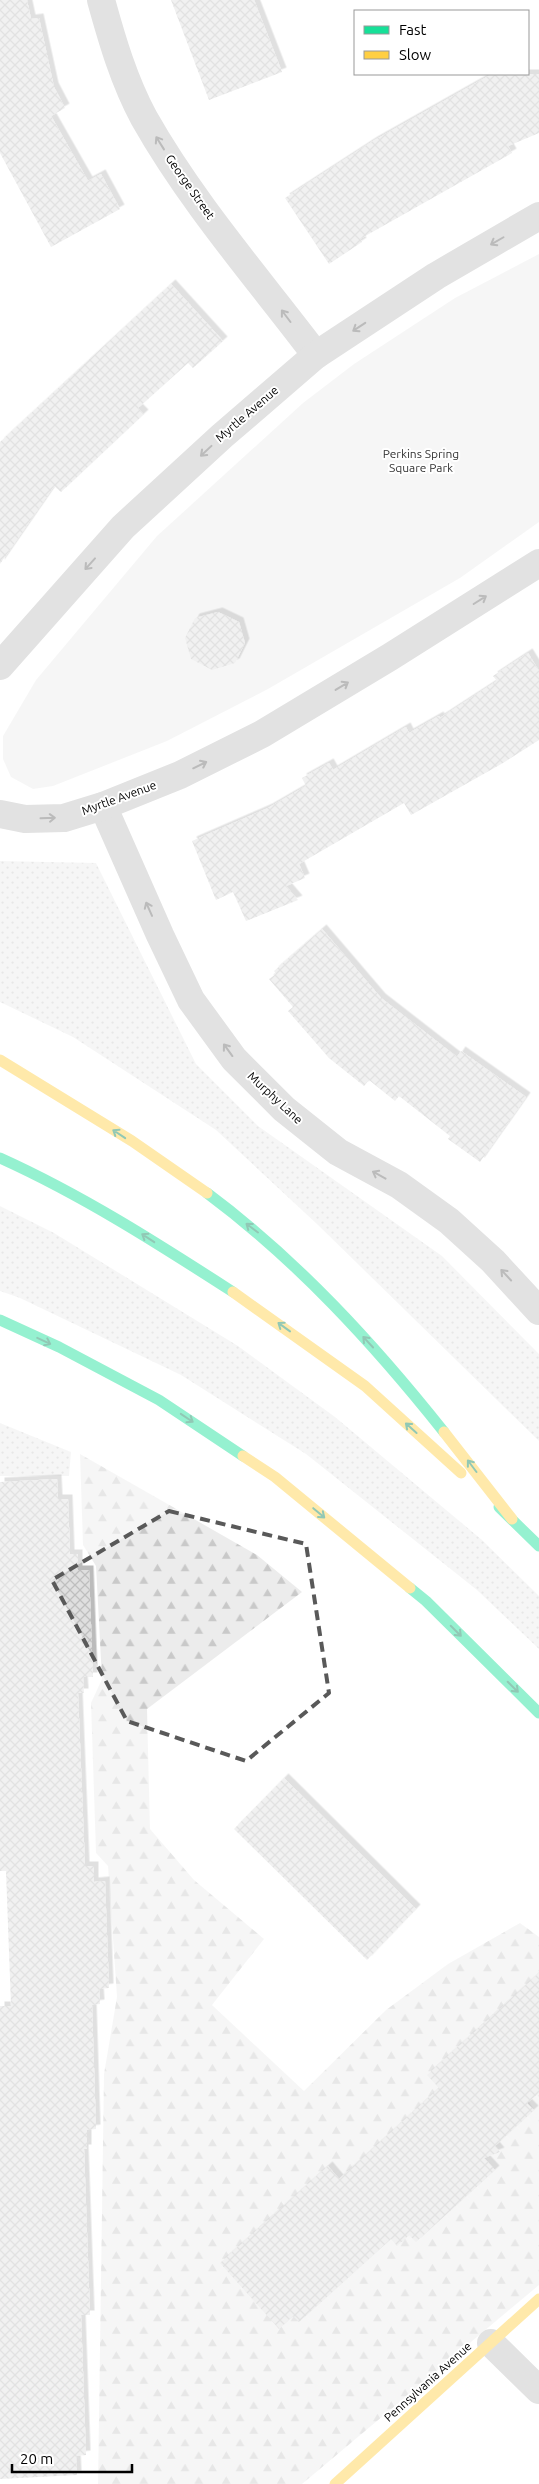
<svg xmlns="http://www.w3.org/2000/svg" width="539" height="2484" font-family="Ubuntu,sans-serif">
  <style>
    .grass { fill: url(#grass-dots) }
    .forest { fill: url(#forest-firs) }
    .park { fill: #ececec }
    .building { fill: url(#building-cross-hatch); filter: url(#shadow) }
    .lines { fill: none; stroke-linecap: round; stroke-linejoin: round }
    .street { stroke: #bebebe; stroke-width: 28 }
    .fast { stroke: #16e098; stroke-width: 11 }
    .slow { stroke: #ffcf43; stroke-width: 11 }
    .oneway { stroke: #686868 }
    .oneway2 { stroke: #0d865b }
    .marked { fill: none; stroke: #595959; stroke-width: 4; stroke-dasharray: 10 6; stroke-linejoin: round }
    .labels { text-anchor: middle; stroke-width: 4; stroke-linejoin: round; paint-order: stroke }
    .street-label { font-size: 12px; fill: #000; stroke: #fff }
    .park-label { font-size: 12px; fill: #333; stroke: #fff }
  </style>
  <defs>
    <pattern id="grass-dots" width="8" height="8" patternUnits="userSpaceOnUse" patternTransform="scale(1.25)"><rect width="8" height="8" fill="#ececec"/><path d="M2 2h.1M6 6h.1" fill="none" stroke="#c9c9c9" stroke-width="1.8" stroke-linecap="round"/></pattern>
    <pattern id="forest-firs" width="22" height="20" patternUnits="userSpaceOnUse" patternTransform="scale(1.25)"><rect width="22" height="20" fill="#ececec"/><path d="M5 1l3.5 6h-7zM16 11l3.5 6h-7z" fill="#c9c9c9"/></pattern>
    <pattern id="building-cross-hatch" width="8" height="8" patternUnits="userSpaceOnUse" patternTransform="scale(1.25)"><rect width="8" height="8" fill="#dfdfdf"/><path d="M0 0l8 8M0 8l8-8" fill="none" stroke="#bebebe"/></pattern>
    <filter id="shadow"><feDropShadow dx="4.5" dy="-4.5" stdDeviation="0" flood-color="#0004"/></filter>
  </defs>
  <rect width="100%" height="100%" fill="#fff"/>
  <g class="grass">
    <polygon points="0,861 96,863 196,1064 258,1126 442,1256 539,1354 539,1441 318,1225 216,1130 73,1037 0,1002"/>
    <polygon points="0,1206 54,1233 238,1346 335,1417 482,1540 539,1596 539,1649 477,1590 306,1454 181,1375 20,1298 0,1291"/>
    <polygon points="0,1423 71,1452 69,1476 0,1476"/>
  </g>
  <polygon class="forest" points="80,1454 257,1555 302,1592 147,1709 150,1829 194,1880 264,1939 212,2005 304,2091 386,2010 448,1964 520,1923 539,1937 539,2285 302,2484 98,2484 104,2074 117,1997 108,1866 96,1853 91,1703 102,1679 96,1566 83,1545"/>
  <polygon class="park" points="539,254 539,522 460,578 268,689 167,741 53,786 33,789 11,777 3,759 3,736 36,680 157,536 303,403 354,364 455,298"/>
  <g class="building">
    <polygon points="0,0 27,0 31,19 39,18 54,87 65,108 51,116 88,181 101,174 120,209 51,247 0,153"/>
    <polygon points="171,0 254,0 282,72 209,100"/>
    <polygon points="492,74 539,74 539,133 508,146 512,153 360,239 362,242 329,264 285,198 373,141"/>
    <polygon points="171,284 223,341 193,368 188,363 138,408 144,414 61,492 54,486 0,564 0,442"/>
    <polygon points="218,612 239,622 245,643 235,663 212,670 191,659 185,638 195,618"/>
    <polygon points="528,653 539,671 539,740 503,763 411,815 404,803 299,864 305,878 286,886 298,900 246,921 233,892 216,900 192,841 268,808 306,786 302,778 329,763 333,770 406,727 409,733 439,716 440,718 497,681 493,676"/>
    <polygon points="322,929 381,998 457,1057 461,1051 526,1097 480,1162 448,1139 450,1136 399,1096 395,1101 369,1080 364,1086 329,1058 288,1011 293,1007 269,979 276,974 274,971"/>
    <polygon points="57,1479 58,1499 68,1499 70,1554 78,1554 78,1570 89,1570 93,1677 83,1677 84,1693 78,1693 85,1866 94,1866 94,1882 105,1881 109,1988 99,1989 100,2004 92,2005 96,2129 87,2130 87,2149 84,2149 90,2315 81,2315 86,2455 76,2456 77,2475 0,2479 0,2006 11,2006 6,1871 0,1871 0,1482"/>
    <polygon points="284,1778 416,1909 367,1960 234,1829"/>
    <polygon points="539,1973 539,2093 527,2103 534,2110 495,2146 500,2152 484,2158 495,2170 416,2242 409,2235 397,2246 391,2239 299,2322 293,2316 279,2329 220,2263 328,2166 339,2179 389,2134 439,2088 427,2075"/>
  </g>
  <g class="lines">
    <g class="street">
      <path d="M101,0c11,40 23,81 43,118 48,85 113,159 172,237"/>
      <polyline points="0,666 123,527 222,436 316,355 436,276 539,216"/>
      <polyline points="103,806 160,935 191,1000 234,1059 284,1109 338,1152 399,1185 449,1221 493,1261 539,1311"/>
      <polyline points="0,814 25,819 64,818 103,806 180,775 262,734 390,657 539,563"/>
      <polyline points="491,2343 539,2390"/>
    </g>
    <g class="fast">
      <path d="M0,1158c82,37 157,85 233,134"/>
      <path d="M207,1193c90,67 167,151 237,239"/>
      <polyline points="0,1320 59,1347 159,1400 243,1456"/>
      <polyline points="499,1507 539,1546"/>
      <polyline points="410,1588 426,1601 539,1713"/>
    </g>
    <g class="slow">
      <polyline points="0,1060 132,1141 207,1193"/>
      <polyline points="233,1292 365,1386 461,1473"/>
      <polyline points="444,1432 512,1519"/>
      <polyline points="243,1456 275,1477 410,1588"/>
      <polyline points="335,2484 539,2299"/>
    </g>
  </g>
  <defs><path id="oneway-shaft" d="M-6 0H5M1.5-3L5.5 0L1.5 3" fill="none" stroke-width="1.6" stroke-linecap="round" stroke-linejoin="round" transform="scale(1.25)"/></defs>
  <g class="oneway">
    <use href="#oneway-shaft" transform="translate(160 143) rotate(-122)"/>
    <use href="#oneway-shaft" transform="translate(497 241) rotate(150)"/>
    <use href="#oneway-shaft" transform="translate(286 316) rotate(-127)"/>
    <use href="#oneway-shaft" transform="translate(359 327) rotate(147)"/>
    <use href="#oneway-shaft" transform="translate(206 451) rotate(137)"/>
    <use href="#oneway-shaft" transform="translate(90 564) rotate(132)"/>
    <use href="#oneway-shaft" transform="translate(480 600) rotate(-32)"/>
    <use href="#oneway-shaft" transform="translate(342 686) rotate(-31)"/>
    <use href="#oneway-shaft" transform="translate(200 765) rotate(-26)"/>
    <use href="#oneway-shaft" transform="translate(48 818) rotate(-2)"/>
    <use href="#oneway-shaft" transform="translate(149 909) rotate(-114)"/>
    <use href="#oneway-shaft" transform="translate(228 1050) rotate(-126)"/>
    <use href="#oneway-shaft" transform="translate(379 1175) rotate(-151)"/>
    <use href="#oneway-shaft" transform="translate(506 1275) rotate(-133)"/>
  </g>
  <g class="oneway2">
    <use href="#oneway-shaft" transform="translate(119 1134) rotate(-146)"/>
    <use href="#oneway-shaft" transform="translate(252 1228) rotate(-143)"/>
    <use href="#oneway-shaft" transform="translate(148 1238) rotate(-147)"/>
    <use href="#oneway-shaft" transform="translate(284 1327) rotate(-144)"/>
    <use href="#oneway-shaft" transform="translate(44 1341) rotate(25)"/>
    <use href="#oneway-shaft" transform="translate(368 1342) rotate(-133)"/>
    <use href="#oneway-shaft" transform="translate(187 1418) rotate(34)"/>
    <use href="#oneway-shaft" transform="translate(411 1428) rotate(-138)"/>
    <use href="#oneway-shaft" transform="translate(472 1466) rotate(-127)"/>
    <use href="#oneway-shaft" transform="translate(319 1513) rotate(40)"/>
    <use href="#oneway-shaft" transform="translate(456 1631) rotate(45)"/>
    <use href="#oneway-shaft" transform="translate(513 1687) rotate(45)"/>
  </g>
  <path d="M0 0H539V2484H0ZM169,1511l137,33 23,149 -83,68 -119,-40 -75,-141z" fill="#fff" fill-opacity=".55" fill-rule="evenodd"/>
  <path class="marked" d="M169,1511l137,33 23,149 -83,68 -119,-40 -75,-141z"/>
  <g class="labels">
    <g class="street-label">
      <text transform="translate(190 187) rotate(55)" y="4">George Street</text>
      <text transform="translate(247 414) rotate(-41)" y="4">Myrtle Avenue</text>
      <text transform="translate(119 798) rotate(-20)" y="4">Myrtle Avenue</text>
      <text transform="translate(275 1098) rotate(43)" y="4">Murphy Lane</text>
      <text transform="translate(428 2382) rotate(-42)" y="4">Pennsylvania Avenue</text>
    </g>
    <g class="park-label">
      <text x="421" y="458">Perkins Spring<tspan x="421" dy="14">Square Park</tspan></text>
    </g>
  </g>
  <rect x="354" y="10" width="175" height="65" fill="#ffffff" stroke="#999999"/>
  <rect x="364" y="26" width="25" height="8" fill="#16e098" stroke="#999999"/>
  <text x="399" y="35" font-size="15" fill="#000000">Fast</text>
  <rect x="364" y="51" width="25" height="8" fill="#ffcf43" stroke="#999999"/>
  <text x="399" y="60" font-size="15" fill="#000000">Slow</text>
  <path d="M12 2464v8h120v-8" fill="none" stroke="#000000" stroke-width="2.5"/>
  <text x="20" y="2464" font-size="15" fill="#000000" stroke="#ffffff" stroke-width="4" paint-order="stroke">20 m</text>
</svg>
